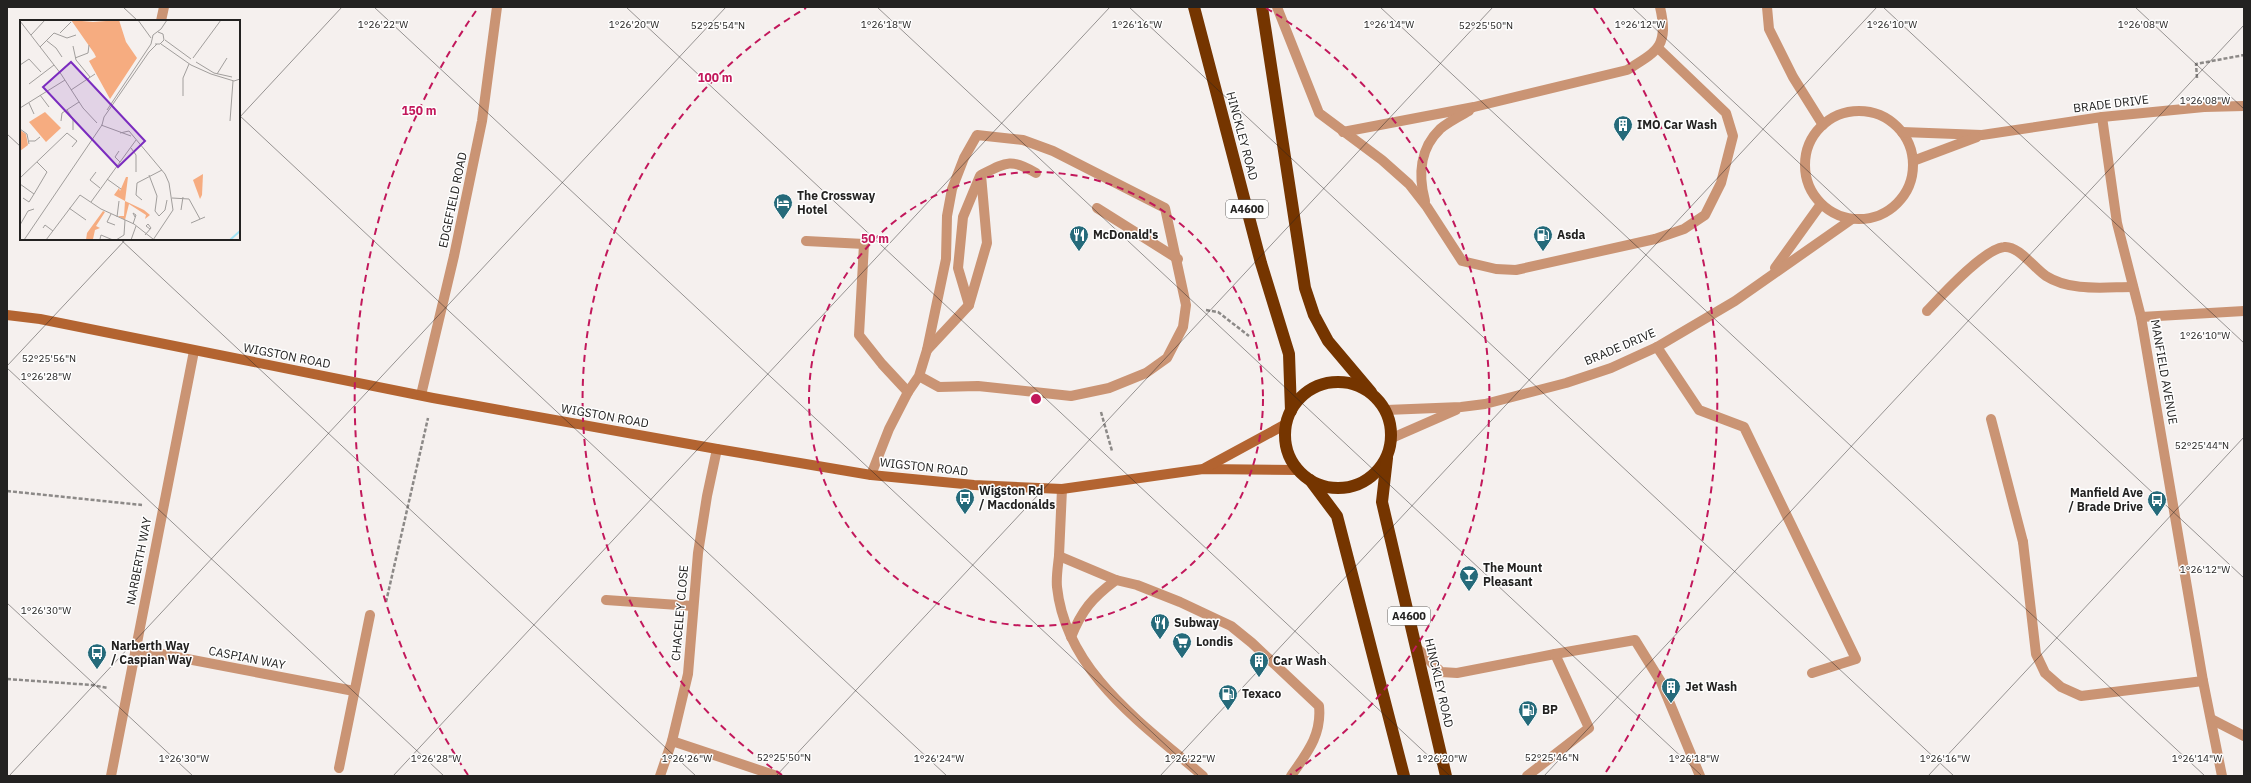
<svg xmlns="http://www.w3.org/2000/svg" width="2251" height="783" font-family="'IBM Plex Sans',sans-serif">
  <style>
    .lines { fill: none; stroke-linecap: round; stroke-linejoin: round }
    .path { stroke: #8c8987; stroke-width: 2.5; stroke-dasharray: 4 2; stroke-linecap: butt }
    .lane { stroke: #ca9474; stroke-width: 10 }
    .street { stroke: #ca9474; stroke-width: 10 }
    .secondary { stroke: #b36431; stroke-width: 10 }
    .highway { stroke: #753500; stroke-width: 12 }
    .ticks { fill: none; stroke: #232221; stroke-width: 1; stroke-opacity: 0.45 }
    .ring { fill: none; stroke: #c2185b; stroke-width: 2; stroke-dasharray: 7 5 }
    .labels { text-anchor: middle; stroke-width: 3; stroke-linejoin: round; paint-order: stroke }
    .shield { fill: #fefefe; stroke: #656463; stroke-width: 1 }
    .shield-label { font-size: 11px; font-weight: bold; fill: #232221 }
    .street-label { font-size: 12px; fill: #232221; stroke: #fefefe }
    .poi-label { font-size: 12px; font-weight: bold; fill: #232221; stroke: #fefefe; text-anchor: start }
    .inset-river { fill: none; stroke: #a2e4f5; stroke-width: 2 }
    .inset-road { fill: none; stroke: #a19e9c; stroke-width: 1 }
    .view { fill: #7b2cbf; fill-opacity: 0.15; stroke: #7b2cbf; stroke-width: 2 }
    .inset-edge { fill: none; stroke: #232221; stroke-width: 2 }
    .ticks-label { font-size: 10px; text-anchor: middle; fill: #232221; stroke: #fefefe; stroke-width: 3; stroke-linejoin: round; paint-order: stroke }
    .centre { fill: #c2185b; stroke: #fefefe; stroke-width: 2 }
    .ring-label { font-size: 12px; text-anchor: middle; font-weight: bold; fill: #c2185b; stroke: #fefefe; stroke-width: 3; stroke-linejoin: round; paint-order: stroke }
  </style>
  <rect width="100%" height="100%" fill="#f5f0ee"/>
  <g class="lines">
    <g class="path">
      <polyline points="2197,78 2196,64 2244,55"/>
      <polyline points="1206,310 1218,312 1249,336"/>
      <polyline points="1101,412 1112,451"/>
      <polyline points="7,491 142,505"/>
      <polyline points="386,602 428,418"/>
      <polyline points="7,679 92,685 108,688"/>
    </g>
    <g class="lane">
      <polyline points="1277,7 1319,113 1382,160 1409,184 1427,207 1462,261 1496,269 1516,270 1655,239 1684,229 1705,215 1721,183 1733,136 1726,113 1658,48"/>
      <polyline points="1767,7 1769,29 1793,77 1823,125"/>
      <path d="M1343,132l131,-25 153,-37c31,-19 42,-24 33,-63"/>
      <path d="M1425,201c-7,-26 -5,-53 15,-72 8,-7 20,-13 29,-18"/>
      <polyline points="1097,208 1178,259"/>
      <polyline points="806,241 864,244 859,335 882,364 908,392"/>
      <polyline points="969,305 958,268 963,217 980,176"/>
      <path d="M1927,311c15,-16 57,-62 77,-64 14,-2 31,22 42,29 25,16 59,11 87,11"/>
      <polyline points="1657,347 1699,410 1744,427 1856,659 1812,673"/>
      <path d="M927,350l42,-45 18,-62 -6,-68c25,-13 30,-17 55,-2"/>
      <polyline points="1991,419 2023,542"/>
      <polyline points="871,475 889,429 908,392 919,376 927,350 946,259 947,216 952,189 964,158 977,135 1023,140 1053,151 1165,208 1186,305 1183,327 1167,358 1146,373 1109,388 1071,396 978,386 939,387 919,376"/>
      <path d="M1062,489c-1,23 -2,45 -3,67 -1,10 -3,21 -2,31 9,85 86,137 146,189"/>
      <path d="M1059,556l57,24 21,5 43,17 51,24 21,17 67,63c3,29 -12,47 -28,70"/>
      <path d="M1071,637c11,-27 21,-39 45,-57"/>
      <polyline points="1416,647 1441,672 1457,673 1555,654 1589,728 1527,776"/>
      <polyline points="1555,654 1635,640 1661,682 1700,776"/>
      <polyline points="2211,719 2244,736"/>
    </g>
    <g class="street">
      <polyline points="161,21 164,7"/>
      <circle cx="1859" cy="165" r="54"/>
      <polyline points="2102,117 2117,223 2141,317 2203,681 2222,776"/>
      <polyline points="1902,132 1982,135 2102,117 2204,107 2244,106"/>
      <polyline points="1913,161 1977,137"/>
      <polyline points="1775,268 1821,204"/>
      <polyline points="2141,317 2244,311"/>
      <polyline points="421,395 454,256 482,121 497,7"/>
      <polyline points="1386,410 1461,407 1485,404 1566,383 1611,368 1657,347 1735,301 1852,219"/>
      <polyline points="1392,438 1456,410"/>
      <polyline points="2023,542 2036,654 2045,673 2061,687 2081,696 2203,681"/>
      <polyline points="606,600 693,606"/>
      <polyline points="135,649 354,691"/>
      <polyline points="672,741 777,776"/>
      <polyline points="339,768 370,615"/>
      <polyline points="111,776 194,351"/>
      <polyline points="660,776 672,741 688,674 698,553 707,496 717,449"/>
    </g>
    <g class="secondary">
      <polyline points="7,315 40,319 433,398 717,449 871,475 974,485 1062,489 1203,469 1298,470"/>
      <polyline points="1205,468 1286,424"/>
    </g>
    <g class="highway">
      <polyline points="1194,7 1261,263 1289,354 1291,411"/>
      <polyline points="1262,7 1305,288 1314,315 1328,341 1371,392"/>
      <circle cx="1338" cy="435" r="53"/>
      <polyline points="1387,458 1382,502 1446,776"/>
      <polyline points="1310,480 1337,516 1404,776"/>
    </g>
  </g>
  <path class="ticks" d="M123,7l15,14M374,7l825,769M626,7l824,769M877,7l825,769M1129,7l825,769M1380,7l825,769M1632,7l612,571M1883,7l361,336M2135,7l109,102M239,115l708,661M239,118l103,-111M7,134l14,13M120,239l576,537M7,366l119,-127M7,368l437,408M7,603l186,173M9,776l717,-769M393,776l717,-769M776,776l717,-769M1160,776l717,-769M1544,776l700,-751M1928,776l316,-339"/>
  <g class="ring">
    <circle cx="1036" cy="399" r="227"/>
    <path d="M782 775A454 454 0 0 1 806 8M1266 8A454 454 0 0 1 1290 775"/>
    <path d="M468 775A681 681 0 0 1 478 8M1594 8A681 681 0 0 1 1604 775"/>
  </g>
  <defs>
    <symbol id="building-pin" viewBox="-11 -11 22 30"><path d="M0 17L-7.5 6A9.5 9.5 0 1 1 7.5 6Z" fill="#256a7a" stroke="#fefefe"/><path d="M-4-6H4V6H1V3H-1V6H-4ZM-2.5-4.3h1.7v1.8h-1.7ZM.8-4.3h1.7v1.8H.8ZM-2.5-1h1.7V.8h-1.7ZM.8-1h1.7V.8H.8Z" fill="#fff"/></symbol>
    <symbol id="hotel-pin" viewBox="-11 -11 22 30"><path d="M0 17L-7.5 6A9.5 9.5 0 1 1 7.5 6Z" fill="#256a7a" stroke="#fefefe"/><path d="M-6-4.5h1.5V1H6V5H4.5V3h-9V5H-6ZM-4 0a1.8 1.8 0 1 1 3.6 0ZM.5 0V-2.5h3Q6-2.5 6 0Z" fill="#fff"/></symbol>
    <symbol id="restaurant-pin" viewBox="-11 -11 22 30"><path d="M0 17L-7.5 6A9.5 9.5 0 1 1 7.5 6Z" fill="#256a7a" stroke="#fefefe"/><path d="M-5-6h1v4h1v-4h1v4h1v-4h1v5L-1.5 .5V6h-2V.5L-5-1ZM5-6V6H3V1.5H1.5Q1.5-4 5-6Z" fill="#fff"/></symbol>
    <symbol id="fuel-pin" viewBox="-11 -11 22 30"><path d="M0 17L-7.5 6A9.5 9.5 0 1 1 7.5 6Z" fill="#256a7a" stroke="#fefefe"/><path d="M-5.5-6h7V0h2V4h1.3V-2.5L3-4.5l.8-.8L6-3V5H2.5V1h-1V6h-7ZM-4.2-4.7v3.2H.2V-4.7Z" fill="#fff"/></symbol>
    <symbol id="bus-pin" viewBox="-11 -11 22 30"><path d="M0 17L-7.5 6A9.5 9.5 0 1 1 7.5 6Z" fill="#256a7a" stroke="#fefefe"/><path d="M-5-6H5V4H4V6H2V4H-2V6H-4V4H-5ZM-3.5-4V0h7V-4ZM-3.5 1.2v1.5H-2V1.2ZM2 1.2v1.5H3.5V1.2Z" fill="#fff"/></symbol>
    <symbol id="bar-pin" viewBox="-11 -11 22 30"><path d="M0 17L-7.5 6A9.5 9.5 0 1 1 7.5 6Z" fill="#256a7a" stroke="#fefefe"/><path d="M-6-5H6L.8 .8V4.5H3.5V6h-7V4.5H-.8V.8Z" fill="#fff"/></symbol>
    <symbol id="supermarket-pin" viewBox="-11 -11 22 30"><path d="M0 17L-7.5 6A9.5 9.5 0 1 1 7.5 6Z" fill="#256a7a" stroke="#fefefe"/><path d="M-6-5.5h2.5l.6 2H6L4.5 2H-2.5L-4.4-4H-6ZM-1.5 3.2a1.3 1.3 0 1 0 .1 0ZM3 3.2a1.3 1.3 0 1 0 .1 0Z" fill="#fff"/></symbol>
  </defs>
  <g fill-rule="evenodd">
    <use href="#building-pin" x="1612" y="114" width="22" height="30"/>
    <use href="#hotel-pin" x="772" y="192" width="22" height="30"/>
    <use href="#restaurant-pin" x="1068" y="224" width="22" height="30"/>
    <use href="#fuel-pin" x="1532" y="224" width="22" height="30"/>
    <use href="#bus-pin" x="954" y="487" width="22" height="30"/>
    <use href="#bus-pin" x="2146" y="489" width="22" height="30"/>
    <use href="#bar-pin" x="1458" y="564" width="22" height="30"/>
    <use href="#restaurant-pin" x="1149" y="612" width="22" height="30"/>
    <use href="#supermarket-pin" x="1171" y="631" width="22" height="30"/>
    <use href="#bus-pin" x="86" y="642" width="22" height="30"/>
    <use href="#building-pin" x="1248" y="650" width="22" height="30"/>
    <use href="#building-pin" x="1660" y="676" width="22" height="30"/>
    <use href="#fuel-pin" x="1217" y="683" width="22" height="30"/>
    <use href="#fuel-pin" x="1517" y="699" width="22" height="30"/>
  </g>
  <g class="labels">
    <g class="shield">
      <rect x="1226" y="200" width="42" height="18" rx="3"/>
      <rect x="1388" y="607" width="42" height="18" rx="3"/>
    </g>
    <g class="shield-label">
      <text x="1247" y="213">A4600</text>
      <text x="1409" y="620">A4600</text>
    </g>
    <g class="street-label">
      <text transform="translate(2111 104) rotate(-7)" y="4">BRADE DRIVE</text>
      <text transform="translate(1242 136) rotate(75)" y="4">HINCKLEY ROAD</text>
      <text transform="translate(453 200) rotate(-78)" y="4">EDGEFIELD ROAD</text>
      <text transform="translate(1620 347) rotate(-23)" y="4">BRADE DRIVE</text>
      <text transform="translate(287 356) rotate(11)" y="4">WIGSTON ROAD</text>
      <text transform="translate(2164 372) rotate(80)" y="4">MANFIELD AVENUE</text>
      <text transform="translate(605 416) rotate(10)" y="4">WIGSTON ROAD</text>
      <text transform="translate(924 467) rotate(6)" y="4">WIGSTON ROAD</text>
      <text transform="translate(139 561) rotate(-79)" y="4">NARBERTH WAY</text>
      <text transform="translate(680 613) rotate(-85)" y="4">CHACELEY CLOSE</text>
      <text transform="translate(247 658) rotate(11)" y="4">CASPIAN WAY</text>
      <text transform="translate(1439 683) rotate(77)" y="4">HINCKLEY ROAD</text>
    </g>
    <g class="poi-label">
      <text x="1637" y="129">IMO Car Wash</text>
      <text x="797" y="200">The Crossway<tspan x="797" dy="14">Hotel</tspan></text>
      <text x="1093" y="239">McDonald's</text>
      <text x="1557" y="239">Asda</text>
      <text x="979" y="495">Wigston Rd<tspan x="979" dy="14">/ Macdonalds</tspan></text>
      <text x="2143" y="497" text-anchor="end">Manfield Ave<tspan x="2143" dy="14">/ Brade Drive</tspan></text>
      <text x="1483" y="572">The Mount<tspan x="1483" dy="14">Pleasant</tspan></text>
      <text x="1174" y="627">Subway</text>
      <text x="1196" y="646">Londis</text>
      <text x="111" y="650">Narberth Way<tspan x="111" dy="14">/ Caspian Way</tspan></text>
      <text x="1273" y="665">Car Wash</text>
      <text x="1685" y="691">Jet Wash</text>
      <text x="1242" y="698">Texaco</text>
      <text x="1542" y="714">BP</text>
    </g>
  </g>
  <g transform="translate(20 20)">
    <rect width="220" height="220" fill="#f5f0ee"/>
    <path d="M51,0l22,2 26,-2 7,22 11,16 -27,41 -21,-38 7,-4 -2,-4zM0,110l6,4 2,11 -8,6zM106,157h2l-3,24 -11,-6 5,-7 1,3zM105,181l19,9 6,5 -5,4 1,-4 -17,-11 -4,16 -7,-4h6zM83,191l2,1 -9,14 4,2 -5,2 -2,9 3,1h-10l1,-7z" fill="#f6ac80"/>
    <path d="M183,154l-1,21 -2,4 -7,-19z" fill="#f6ac80"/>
    <path d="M25,92l16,16 -15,14 -17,-20z" fill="#f6ac80"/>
    <path class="inset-river" d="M210,220l10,-9"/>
    <path class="inset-road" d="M118,0l13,18M0,1l41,53 22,34 14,15M40,13l11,-11M11,15l14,-15M145,20l26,19M27,21l9,7 6,9M135,24h5l4,-4 -1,-6 -5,-2M141,24l30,21 20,9 23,7 6,-2M53,26l3,14 14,17M20,27l14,-14 13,5 9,-3M55,38l13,-5 1,-8M173,38l28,-38M176,42l18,11 18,4M0,45l9,-6 12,13M197,54l10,-16M9,64l25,-19M51,70l24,-16M20,75l9,12M163,76v-18l6,-14M9,83l5,11M0,88l45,-28M47,90l6,9v11M87,90l44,-66 2,-9 8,-6 6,-9M41,101l1,-8 17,-11M210,101l3,-40M81,105l30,11M0,109l7,5 2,10M100,113l9,-2 36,43 4,9 4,27 -20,30M9,121h6l5,-4M111,128l5,7v17M99,131l-4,6 5,5M76,152l-6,8 10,8M129,155l8,21 -2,15 4,5 6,-6 2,-10M0,158l47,-45 10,8 -5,6M87,159l14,10M0,164l14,10 13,-22 -10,-10M3,178l6,4 5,-8M152,178l17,1 11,20M122,180l-6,-5 1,-12 25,-13M71,182l45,-62M49,188l17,12M161,190l2,-13M91,194l-4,8 8,3M97,197l2,-16M171,203l14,-6M113,204l3,-9 -3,-2 2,4M0,205l8,-14 6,-2M23,208l2,-3 8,6M125,215l6,-7 -3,-4 -2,2 4,3M80,219l1,-4 12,5M4,220l78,-115 2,-8 45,-65 8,-8M26,220l34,-45 21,14 33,15 19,15M96,220l8,-5 1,-15M111,220l5,-14"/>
    <path class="view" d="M51,42l74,79 -27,26 -75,-80z"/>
    <rect width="220" height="220" class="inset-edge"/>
  </g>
  <g class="ticks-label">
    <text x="383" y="28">1°26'22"W</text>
    <text x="634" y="28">1°26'20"W</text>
    <text x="886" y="28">1°26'18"W</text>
    <text x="1137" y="28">1°26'16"W</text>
    <text x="1389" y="28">1°26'14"W</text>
    <text x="1640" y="28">1°26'12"W</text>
    <text x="1892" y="28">1°26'10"W</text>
    <text x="2143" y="28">1°26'08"W</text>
    <text x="718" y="29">52°25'54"N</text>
    <text x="1486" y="29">52°25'50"N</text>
    <text x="2205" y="104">1°26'08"W</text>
    <text x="2205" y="339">1°26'10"W</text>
    <text x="49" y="362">52°25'56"N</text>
    <text x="46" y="380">1°26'28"W</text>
    <text x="2202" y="449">52°25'44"N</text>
    <text x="2205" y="573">1°26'12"W</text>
    <text x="46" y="614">1°26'30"W</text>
    <text x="784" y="761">52°25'50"N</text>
    <text x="1552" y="761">52°25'46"N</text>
    <text x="184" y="762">1°26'30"W</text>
    <text x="436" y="762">1°26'28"W</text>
    <text x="687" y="762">1°26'26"W</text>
    <text x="939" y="762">1°26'24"W</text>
    <text x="1190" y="762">1°26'22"W</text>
    <text x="1442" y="762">1°26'20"W</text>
    <text x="1694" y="762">1°26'18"W</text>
    <text x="1945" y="762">1°26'16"W</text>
    <text x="2197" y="762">1°26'14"W</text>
  </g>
  <circle cx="1036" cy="399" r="6" class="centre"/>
  <g class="ring-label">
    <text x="715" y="82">100 m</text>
    <text x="419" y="115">150 m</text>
    <text x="875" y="243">50 m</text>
  </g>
  <rect width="2251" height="783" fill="none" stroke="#232221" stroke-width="16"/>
</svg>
